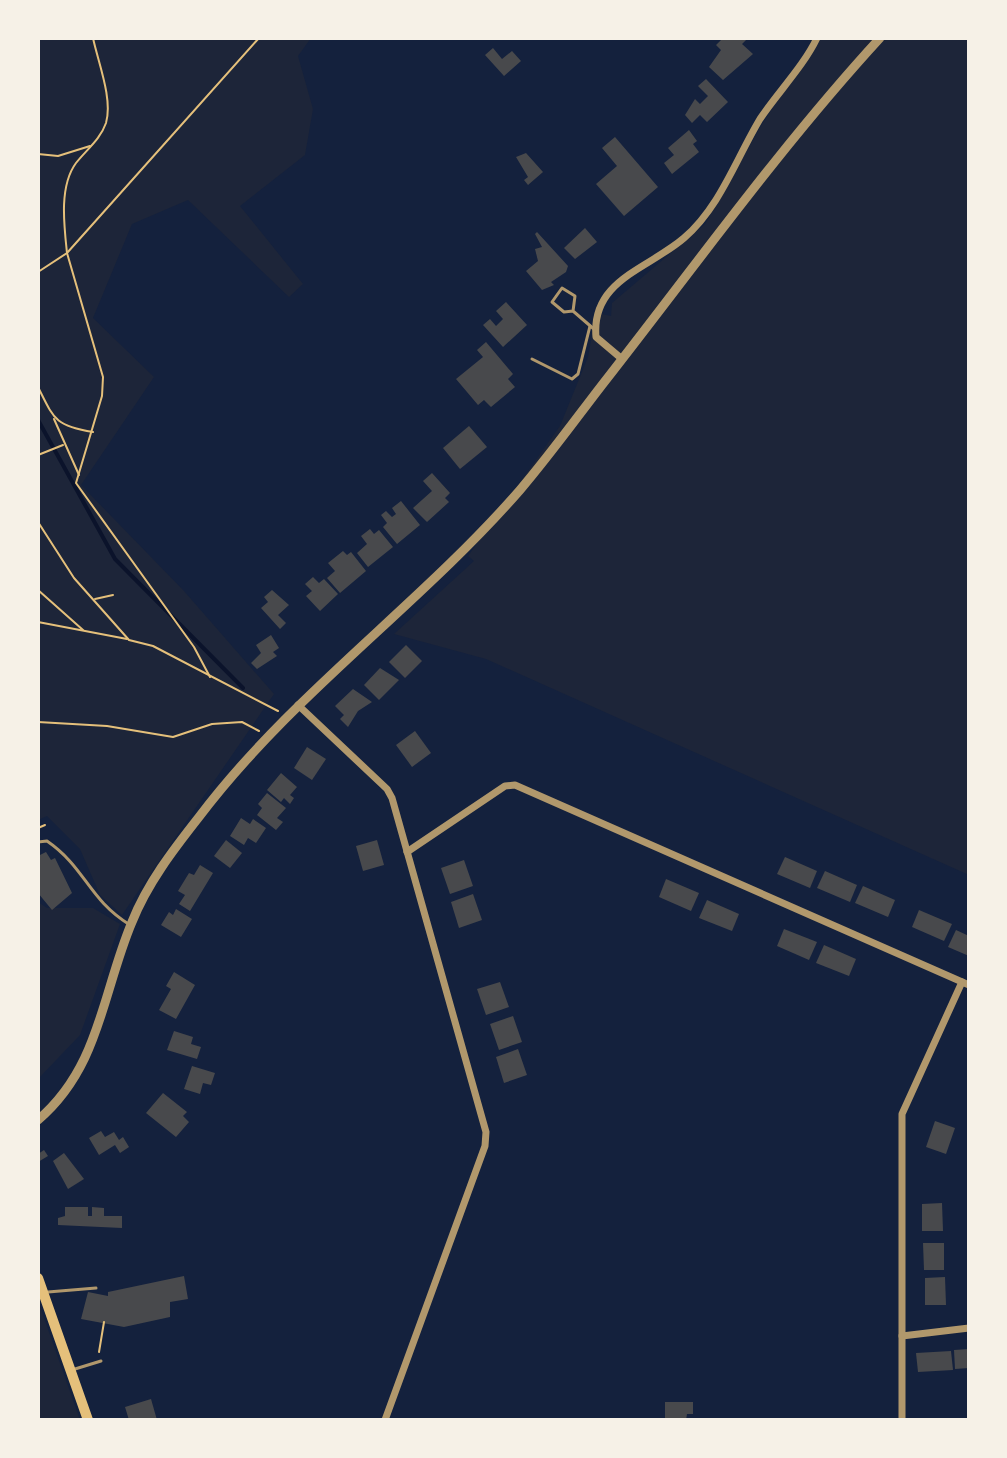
<svg xmlns="http://www.w3.org/2000/svg" width="1007" height="1458" font-family="'Libre Baskerville',serif">
  <style>
    .green { fill: #1d2539 }
    .lines { fill: none; stroke-linecap: round; stroke-linejoin: round }
    .stream { stroke: #0b132b; stroke-width: 4 }
    .building { fill: #48494c }
    .path { stroke: #e5c07b; stroke-width: 2 }
    .service { stroke: #b1986c; stroke-width: 3 }
    .minor { stroke: #b1986c; stroke-width: 7 }
    .tertiary { stroke: #b1986c; stroke-width: 9 }
    .secondary { stroke: #e5c07b; stroke-width: 10 }
  </style>
  <rect width="100%" height="100%" fill="#14213d"/>
  <g class="green">
    <polygon points="38,38 311,38 298,56 313,109 305,155 240,206 303,284 289,297 188,200 132,224 93,318 154,377 81,485 184,591 274,694 122,915 100,895 80,849 47,816 38,820"/>
    <polygon points="819,38 969,38 969,875 486,659 394,634 474,561 468,556 560,426 588,357 596,313 611,316 612,303 705,224 762,124"/>
    <polygon points="38,902 47,908 93,908 120,924 80,1035 38,1079"/>
    <polygon points="38,1301 80,1420 38,1420"/>
  </g>
  <g class="lines">
    <polyline class="stream" points="38,420 115,559 243,688"/>
  </g>
  <g class="building">
    <polygon points="723,38 748,38 742,44 753,54 723,80 709,67 721,50 716,45"/>
    <polygon points="493,48 502,59 512,51 521,61 504,76 485,55"/>
    <polygon points="706,79 728,102 707,122 700,115 692,123 685,115 695,99 700,104 708,96 698,86"/>
    <polygon points="689,130 697,141 693,144 699,152 672,174 664,163 674,155 668,148"/>
    <polygon points="615,137 658,187 624,216 596,184 617,166 602,148"/>
    <polygon points="526,153 543,172 528,185 524,180 528,177 516,157"/>
    <polygon points="585,228 597,242 575,259 564,248"/>
    <polygon points="537,232 568,266 566,272 551,282 554,285 542,290 526,271 538,261 535,249 542,247 535,234"/>
    <polygon points="506,302 527,325 503,347 483,325 490,319 496,326 503,319 496,311"/>
    <polygon points="486,342 513,374 508,379 515,387 491,407 484,400 478,405 456,379 483,357 477,350"/>
    <polygon points="469,426 487,447 460,469 443,448"/>
    <polygon points="432,473 450,493 445,498 449,502 427,522 413,508 432,491 423,481"/>
    <polygon points="401,501 420,525 397,544 383,527 387,523 381,515 386,511 392,517 396,514 392,508"/>
    <polygon points="370,529 374,534 379,530 393,547 368,567 357,553 367,544 361,536"/>
    <polygon points="343,551 347,555 351,552 366,571 340,593 327,578 335,571 328,563"/>
    <polygon points="313,577 319,583 324,579 338,594 320,611 306,596 312,591 305,584"/>
    <polygon points="272,590 289,605 278,615 286,623 280,629 261,608 268,602 264,597"/>
    <polygon points="271,635 279,648 273,652 277,656 257,669 251,663 261,653 256,645"/>
    <polygon points="406,645 422,661 405,678 389,662"/>
    <polygon points="380,668 399,680 379,700 364,685"/>
    <polygon points="353,689 372,702 358,711 348,727 340,719 344,715 335,706"/>
    <polygon points="415,731 431,753 412,767 396,745"/>
    <polygon points="307,747 326,759 312,780 294,768"/>
    <polygon points="281,773 297,787 290,795 294,798 290,804 284,798 281,802 267,790"/>
    <polygon points="267,793 286,808 277,818 283,822 276,830 257,815 262,808 258,804"/>
    <polygon points="241,818 250,824 253,819 266,828 256,843 248,838 244,845 230,836"/>
    <polygon points="226,840 242,853 230,868 214,856"/>
    <polygon points="377,840 384,865 363,871 356,846"/>
    <polygon points="46,852 51,860 55,858 72,893 52,910 38,893 38,856"/>
    <polygon points="785,857 817,871 810,888 777,874"/>
    <polygon points="464,860 473,886 450,894 441,868"/>
    <polygon points="200,865 213,873 190,911 179,904 185,895 178,891 189,873 194,875"/>
    <polygon points="825,871 857,885 850,902 817,888"/>
    <polygon points="666,879 699,893 691,911 659,897"/>
    <polygon points="863,886 895,900 888,917 855,903"/>
    <polygon points="473,894 482,920 459,928 451,902"/>
    <polygon points="707,900 739,914 732,931 699,918"/>
    <polygon points="176,909 192,919 181,937 161,925 169,912 173,915"/>
    <polygon points="919,910 952,924 944,941 912,927"/>
    <polygon points="784,929 817,942 809,960 777,946"/>
    <polygon points="956,930 969,936 969,956 948,947"/>
    <polygon points="824,945 856,959 849,976 816,963"/>
    <polygon points="174,972 195,985 176,1019 159,1010 171,989 166,986"/>
    <polygon points="500,982 509,1007 486,1015 477,989"/>
    <polygon points="513,1016 522,1042 499,1050 490,1024"/>
    <polygon points="174,1031 193,1037 191,1044 201,1047 197,1059 167,1050"/>
    <polygon points="518,1049 527,1075 504,1083 496,1057"/>
    <polygon points="192,1066 215,1073 211,1085 203,1083 200,1094 184,1089"/>
    <polygon points="163,1093 187,1112 183,1116 189,1122 176,1137 146,1113"/>
    <polygon points="935,1121 955,1128 946,1154 926,1147"/>
    <polygon points="101,1131 105,1137 114,1132 119,1140 123,1137 129,1147 120,1153 115,1145 99,1155 89,1138"/>
    <polygon points="44,1150 48,1156 38,1162 38,1154"/>
    <polygon points="64,1153 84,1179 68,1189 53,1161"/>
    <polygon points="942,1203 943,1231 922,1231 922,1204"/>
    <polygon points="65,1207 88,1207 88,1216 92,1216 92,1207 104,1208 104,1216 122,1216 122,1228 58,1225 58,1218 65,1216"/>
    <polygon points="923,1243 944,1243 944,1270 924,1270"/>
    <polygon points="184,1276 188,1299 170,1302 170,1317 124,1327 81,1319 88,1292 108,1296 108,1292"/>
    <polygon points="945,1277 946,1305 925,1305 925,1278"/>
    <polygon points="969,1349 969,1368 955,1369 954,1350"/>
    <polygon points="951,1351 953,1370 918,1372 916,1353"/>
    <polygon points="151,1399 157,1420 129,1420 125,1407"/>
    <polygon points="665,1402 693,1402 693,1414 687,1414 686,1420 665,1420"/>
  </g>
  <g class="lines">
    <g class="path">
      <polyline points="38,154 58,156 90,146"/>
      <path d="M38,272l29,-19c-3,-28 -8,-67 9,-90 11,-14 24,-23 30,-40 7,-24 -8,-61 -13,-85"/>
      <path d="M38,387c16,32 17,39 55,45"/>
      <polyline points="54,419 79,475"/>
      <polyline points="38,455 63,445"/>
      <polyline points="38,522 74,578 129,640 153,646 278,711"/>
      <polyline points="38,590 83,630"/>
      <polyline points="95,599 113,595"/>
      <polyline points="38,622 127,639"/>
      <polyline points="210,677 194,647 76,483 102,396 103,377 67,253 259,38"/>
      <polyline points="38,722 107,726 173,737 212,724 242,722 259,731"/>
      <polyline points="38,828 45,825"/>
      <polyline points="99,1352 104,1322"/>
    </g>
    <g class="service">
      <polyline points="573,311 575,296 562,288 552,302 564,312 573,311 595,330"/>
      <polyline points="532,359 572,379 578,374 590,326"/>
      <path d="M38,842l9,-1c39,27 41,58 83,84"/>
      <polyline points="48,1292 96,1288"/>
      <polyline points="75,1369 101,1361"/>
    </g>
    <g class="minor">
      <path d="M622,359l-26,-22c-5,-57 52,-68 88,-99 36,-31 52,-79 76,-119 18,-27 43,-52 57,-81"/>
      <polyline points="298,705 387,789 392,798 486,1132 485,1146 385,1420"/>
      <polyline points="407,852 505,786 515,785 969,985"/>
      <polyline points="902,1336 969,1328"/>
      <polyline points="902,1420 902,1114 962,982"/>
    </g>
    <path class="tertiary" d="M38,1120c62,-53 64,-127 94,-198 15,-38 41,-72 67,-105 93,-123 220,-211 321,-327 29,-34 55,-70 82,-105 91,-116 178,-238 278,-347"/>
    <polyline class="secondary" points="38,1278 88,1420"/>
  </g>
  <rect width="1007" height="1458" fill="none" stroke="#f6f1e7" stroke-width="80"/>
</svg>
